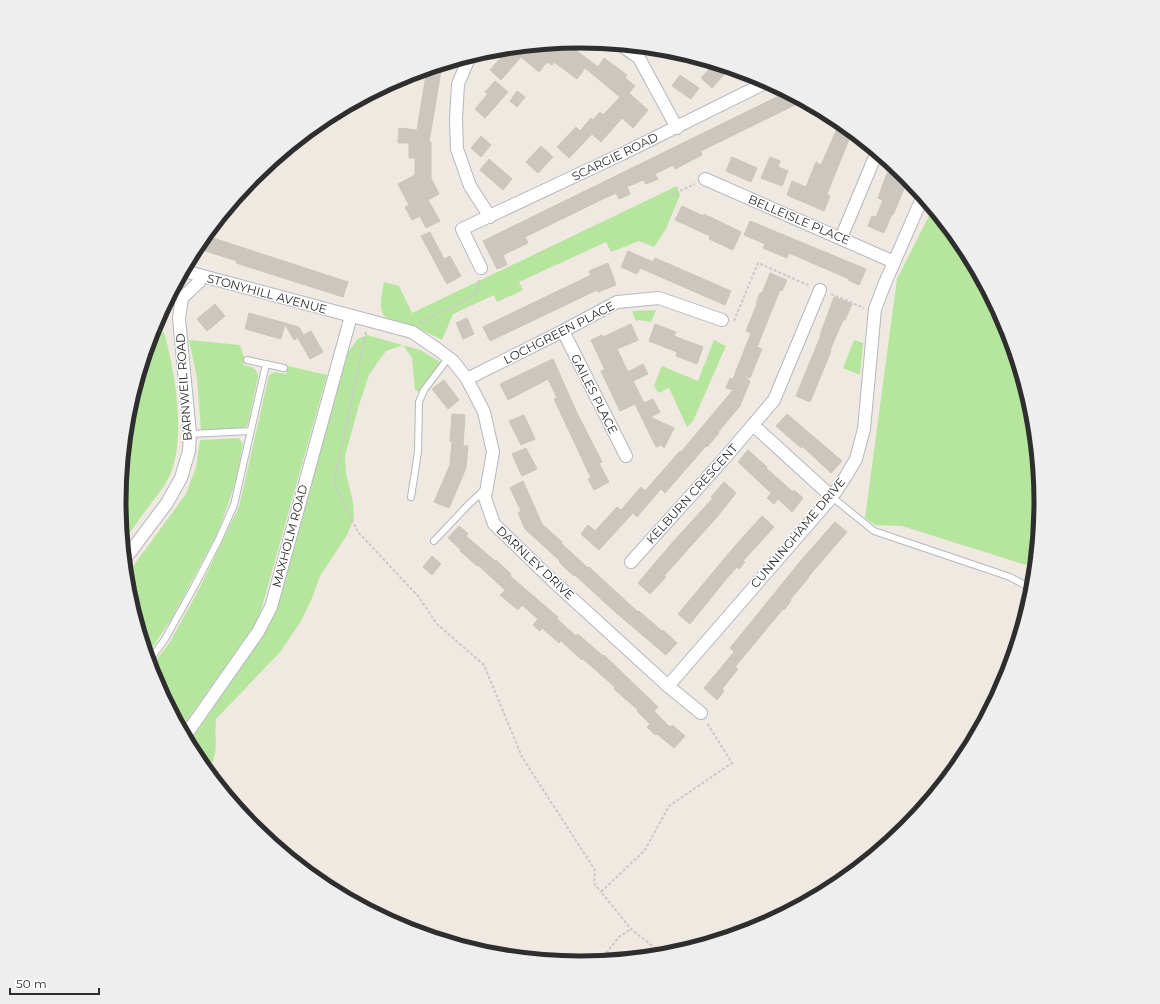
<svg xmlns="http://www.w3.org/2000/svg" width="1160" height="1004" font-family="Montserrat,sans-serif">
  <style>
    .green { fill: #b6e59e }
    .building { fill: #cbc7bf; stroke: #cbc5ba }
    .lines { fill: none; stroke-linecap: round; stroke-linejoin: round }
    .service-casing { stroke: #b4b7c1; stroke-width: 8 }
    .minor-casing { stroke: #b4b7c1; stroke-width: 14 }
    .path { stroke: #c9c9c9; stroke-width: 2; stroke-dasharray: 3 2; stroke-linecap: butt }
    .service { stroke: #fff; stroke-width: 6 }
    .minor { stroke: #fff; stroke-width: 12 }
    .labels { text-anchor: middle; stroke-width: 3; stroke-linejoin: round; paint-order: stroke }
    .street-label { font-size: 12px; fill: #2e2e2e; stroke: #fff }
    .rim { fill: none; stroke: #2e2e2e; stroke-width: 5 }
  </style>
  <rect width="100%" height="100%" fill="#efe9e1"/>
  <g class="green">
    <path d="M677,186l3,9 -14,34 -12,18 -15,-6 -28,11 -5,-10 -87,40 4,8 -26,12 -3,-7 -41,19 -11,26c-8,-4 -17,-9 -26,-12 -33,-10 -40,-6 -32,-46l15,4 13,27z"/>
    <polygon points="933,208 963,246 1006,326 1032,412 1041,502 1036,557 1026,565 902,526 875,525 865,518 897,279"/>
    <polygon points="656,310 651,322 639,320 636,321 632,311"/>
    <path d="M164,332c11,40 23,107 5,145 -4,9 -11,17 -17,25 -10,13 -19,27 -29,40l-4,-40 9,-90 23,-75z"/>
    <path d="M367,335l53,15 22,13 -22,29 -5,-2 -3,-32 -9,-13 -17,6 -8,11 -9,13 -10,30 -14,51 1,18 7,28 1,16 -7,17 -27,41 -8,22 -11,23 -20,30 -65,68c-2,20 4,35 -9,52l-10,-13 -8,-15 77,-112 11,-24 71,-255 10,-13z"/>
    <path d="M189,340l51,5 4,12 -1,8c8,2 14,2 15,12l-10,46 -1,3 -7,2 -39,2 -4,-52z"/>
    <polygon points="714,340 726,346 693,421 687,427 669,388 658,393 654,385 662,366 698,381"/>
    <polygon points="854,340 863,343 860,375 843,368"/>
    <polygon points="288,366 327,375 262,607 256,623 181,729 154,678 151,667 170,642 197,593 239,507 269,375 275,372 286,374"/>
    <polygon points="239,438 243,444 236,480 228,504 218,532 172,618 147,655 128,592 126,576 186,494 196,467 200,440"/>
  </g>
  <g class="building">
    <polygon points="565,42 598,67 604,58 627,75 625,78 635,86 629,93 648,110 633,128 622,118 601,142 592,134 569,158 557,147 576,127 580,131 591,118 593,120 600,112 603,115 620,97 585,68 577,79 554,62 552,65 547,62 539,72 521,57 501,80 490,70 509,48"/>
    <polygon points="715,63 730,68 712,88 701,78"/>
    <polygon points="442,65 429,142 431,142 431,178 439,194 428,200 440,221 426,228 420,216 412,220 405,207 409,205 398,184 415,175 415,158 409,158 409,143 398,143 399,128 417,130 427,69"/>
    <polygon points="680,75 699,88 691,99 672,86"/>
    <polygon points="495,81 508,92 485,118 475,109 488,94 485,92"/>
    <polygon points="517,91 525,97 517,107 510,101"/>
    <polygon points="787,92 803,101 701,151 702,155 675,169 673,165 655,174 658,179 646,184 643,180 627,187 630,194 619,199 616,193 605,198 525,237 528,243 503,255 507,265 497,269 483,241"/>
    <polygon points="840,122 852,132 827,194 830,196 824,211 787,195 792,181 806,187 816,162 821,165"/>
    <polygon points="481,136 491,145 481,157 471,148"/>
    <polygon points="541,146 553,157 538,173 526,162"/>
    <polygon points="732,157 757,168 751,182 726,171"/>
    <polygon points="770,157 780,161 778,167 788,171 782,186 761,178"/>
    <polygon points="489,159 512,179 503,190 480,170"/>
    <polygon points="896,168 908,179 893,215 892,214 884,233 868,226 872,216 876,217 883,200 878,198 887,173 893,175"/>
    <polygon points="682,206 703,216 704,214 741,232 733,250 709,239 710,236 675,220"/>
    <polygon points="750,221 866,269 859,285 848,280 849,279 789,253 787,258 763,248 765,244 744,235"/>
    <polygon points="430,232 444,259 450,256 461,276 447,284 421,236"/>
    <polygon points="204,237 212,240 213,238 348,282 343,297 236,263 237,261 196,248"/>
    <polygon points="628,251 653,262 655,258 731,291 725,305 640,268 637,274 621,267"/>
    <polygon points="608,263 616,285 598,292 597,290 490,341 483,327 591,275 589,271"/>
    <polygon points="770,273 787,280 782,291 780,290 757,347 762,349 750,378 742,374 750,381 740,406 718,432 719,433 707,447 706,446 665,493 661,489 637,517 633,513 599,550 581,534 588,525 595,531 617,507 621,510 641,487 645,491 680,451 681,452 733,390 726,388 730,378 733,379 751,333 746,331 757,304 756,303 760,293 762,293"/>
    <polygon points="834,297 852,304 845,320 843,320 830,350 831,351 810,402 796,396 821,335 820,335"/>
    <polygon points="215,304 225,316 207,331 197,319"/>
    <polygon points="249,313 299,327 303,334 294,340 285,324 281,339 245,329"/>
    <polygon points="467,318 474,334 463,339 456,323"/>
    <polygon points="631,324 638,340 617,349 628,372 643,364 648,374 633,381 644,403 653,399 660,412 650,417 674,428 664,448 661,445 656,447 635,404 620,411 601,371 605,370 591,340 602,335 603,337"/>
    <polygon points="655,324 676,332 674,336 703,347 697,364 676,356 677,352 649,341"/>
    <polygon points="311,331 323,352 310,359 298,338"/>
    <polygon points="553,359 577,413 602,462 599,463 609,482 594,490 588,479 591,478 554,399 557,398 548,379 508,400 500,384"/>
    <polygon points="444,380 459,400 448,409 432,389"/>
    <polygon points="452,414 465,415 463,446 468,446 466,468 449,508 434,502 450,465 452,441 450,441"/>
    <polygon points="787,414 842,461 831,473 802,446 801,448 776,426"/>
    <polygon points="524,415 535,439 521,445 509,421"/>
    <polygon points="526,448 537,469 522,476 512,454"/>
    <polygon points="748,450 767,467 766,468 793,492 794,490 803,498 792,512 778,499 774,504 767,498 771,493 738,462"/>
    <polygon points="523,481 542,524 562,542 561,543 588,568 589,567 638,612 639,611 662,631 663,630 677,643 666,655 614,611 575,575 574,576 566,569 559,562 560,561 525,529 518,513 521,511 510,488"/>
    <polygon points="724,482 736,493 717,517 664,576 666,577 650,594 638,583 672,543 713,498 711,497"/>
    <polygon points="762,516 774,527 743,561 745,562 739,569 737,567 727,578 690,624 678,614 735,546"/>
    <polygon points="835,522 847,532 808,577 809,577 790,600 791,601 784,610 783,609 735,667 738,669 722,689 724,691 717,700 704,688 734,652 730,648 803,558"/>
    <polygon points="459,526 468,534 466,536 495,561 496,560 511,574 510,576 558,617 557,619 576,636 578,634 603,656 604,655 658,707 654,711 670,727 672,725 685,736 674,748 657,734 655,735 647,727 650,724 637,711 638,710 614,689 615,687 583,659 582,660 561,641 559,643 542,628 540,631 533,625 538,619 522,605 518,610 500,595 505,590 478,565 477,566 460,551 461,550 448,538"/>
    <polygon points="432,556 441,564 432,575 423,567"/>
  </g>
  <g class="lines">
    <defs>
      <g id="service">
        <polyline points="247,360 284,368"/>
        <polyline points="190,434 250,431"/>
        <polyline points="411,497 418,452 419,402 424,390 449,357"/>
        <polyline points="832,497 874,531 1010,577 1032,589"/>
        <polyline points="434,541 468,505 485,489"/>
        <polyline points="149,661 165,639 194,587 218,541 234,505 266,364"/>
      </g>
      <g id="minor">
        <polyline points="621,45 639,58 677,128"/>
        <polyline points="470,56 458,84 456,119 457,149 470,186 490,217"/>
        <polyline points="705,179 894,262"/>
        <polyline points="841,238 877,152"/>
        <polyline points="481,268 462,229 622,154 767,82"/>
        <polyline points="184,271 412,332 437,349 453,361 467,379 484,412 493,452 485,498 494,524 553,581 668,686 701,713"/>
        <polyline points="171,294 182,298"/>
        <polyline points="563,331 626,456"/>
        <polyline points="467,379 563,331 617,302 659,298 722,320"/>
        <polyline points="753,425 832,497"/>
        <polyline points="125,559 167,503 181,478 189,451 190,434 179,318 182,298 199,282 201,276"/>
        <polyline points="631,562 723,460 774,400 820,290"/>
        <polyline points="668,686 832,497 846,476 856,459 864,429 875,309 885,283 923,196"/>
        <polyline points="185,736 258,632 271,607 351,316"/>
      </g>
    </defs>
    <use href="#service" class="service-casing"/>
    <use href="#minor" class="minor-casing"/>
    <g class="path">
      <polyline points="671,195 695,184"/>
      <polyline points="831,294 864,308"/>
      <polyline points="734,321 758,263 810,286"/>
      <polyline points="420,323 473,296 478,288 479,280"/>
      <polyline points="366,332 334,483 358,532 418,596 437,624 484,665 522,757 595,870 594,883 601,892"/>
      <polyline points="664,955 631,929 601,892 645,850 669,806 732,763 707,723"/>
      <polyline points="600,961 619,937 631,929"/>
    </g>
    <use href="#service" class="service"/>
    <use href="#minor" class="minor"/>
  </g>
  <g class="labels">
    <g class="street-label">
      <text transform="translate(615 157) rotate(-26)" y="4">SCARGIE ROAD</text>
      <text transform="translate(799 220) rotate(23)" y="4">BELLEISLE PLACE</text>
      <text transform="translate(267 294) rotate(15)" y="4">STONYHILL AVENUE</text>
      <text transform="translate(559 333) rotate(-27)" y="4">LOCHGREEN PLACE</text>
      <text transform="translate(184 387) rotate(-94)" y="4">BARNWEIL ROAD</text>
      <text transform="translate(594 394) rotate(63)" y="4">GAILES PLACE</text>
      <text transform="translate(692 494) rotate(-48)" y="4">KELBURN CRESCENT</text>
      <text transform="translate(798 533) rotate(-50)" y="4">CUNNINGHAME DRIVE</text>
      <text transform="translate(290 536) rotate(-75)" y="4">MAXHOLM ROAD</text>
      <text transform="translate(535 563) rotate(43)" y="4">DARNLEY DRIVE</text>
    </g>
  </g>
  <path d="M0 0H1160V1004H0ZM126 502a454 454 0 1 1 908 0a454 454 0 1 1-908 0Z" fill="#eee" fill-rule="evenodd"/>
  <path class="rim" d="M126 502a454 454 0 1 1 908 0a454 454 0 1 1-908 0Z"/>
  <path d="M10 988v6h89v-6" fill="none" stroke="#2e2e2e" stroke-width="2"/>
  <text x="16" y="988" font-size="12" fill="#2e2e2e" stroke="#ffffff" stroke-width="3" paint-order="stroke">50 m</text>
</svg>
